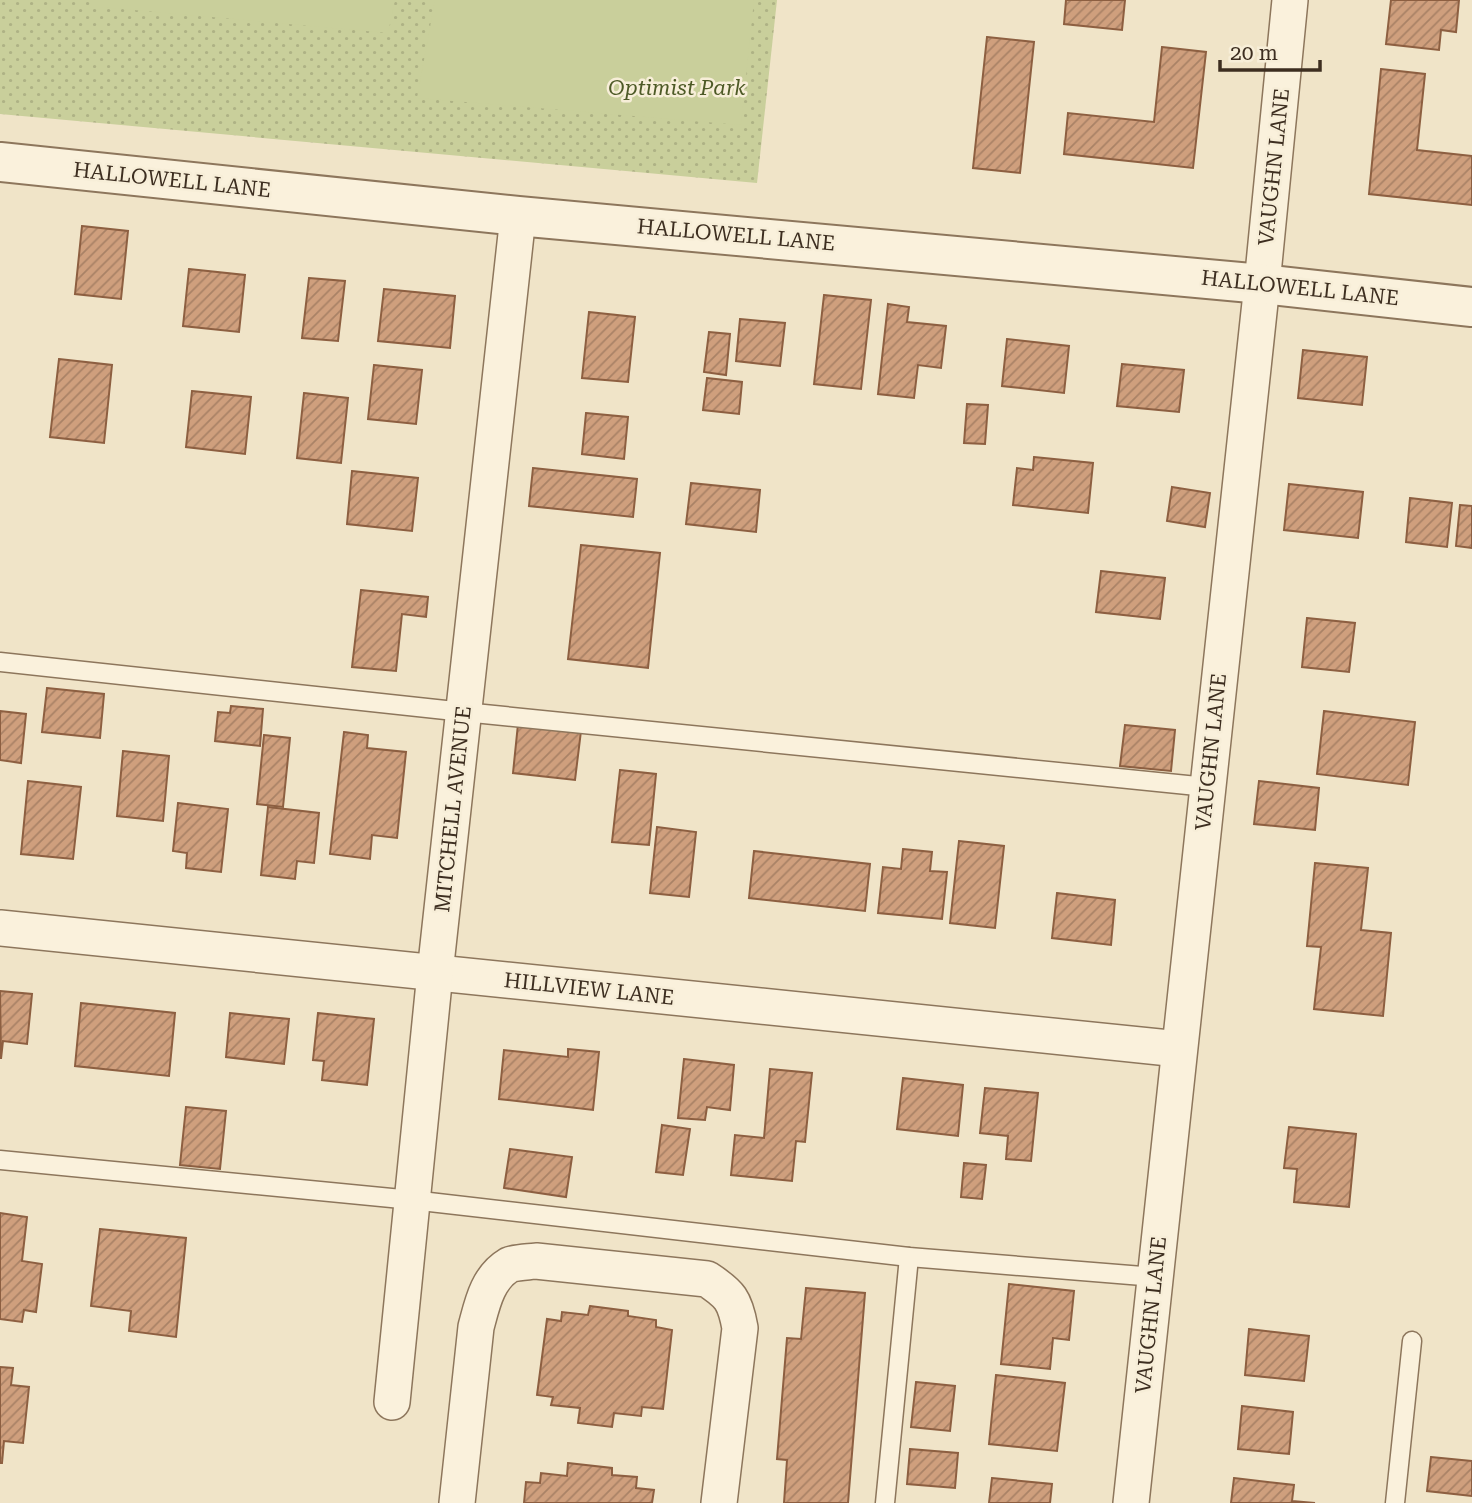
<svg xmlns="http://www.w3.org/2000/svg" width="1472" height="1503" font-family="'Roboto Serif',serif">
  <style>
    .park { fill: url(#park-dots) }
    .pitch { fill: #c9cf9b }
    .building { fill: url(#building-hatch); stroke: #8d5f41; stroke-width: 2 }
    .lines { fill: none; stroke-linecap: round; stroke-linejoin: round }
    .service-casing { stroke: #8d765c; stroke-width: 21 }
    .minor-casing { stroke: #8d765c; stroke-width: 38 }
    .tertiary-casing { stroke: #8d765c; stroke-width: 42 }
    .service { stroke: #faf1dc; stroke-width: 18 }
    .minor { stroke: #faf1dc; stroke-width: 35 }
    .tertiary { stroke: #faf1dc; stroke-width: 38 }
    .labels { text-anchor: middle; stroke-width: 5; stroke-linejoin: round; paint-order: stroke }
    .park-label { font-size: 21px; font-style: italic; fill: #4d5a26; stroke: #f7eed8 }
    .street-label { font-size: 21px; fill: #3d2e20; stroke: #f7eed8 }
  </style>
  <defs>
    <pattern id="park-dots" width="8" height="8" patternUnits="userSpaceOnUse" patternTransform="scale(1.75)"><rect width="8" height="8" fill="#c9cf9b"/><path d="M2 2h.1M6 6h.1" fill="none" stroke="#aeb285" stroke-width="1.8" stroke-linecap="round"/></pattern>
    <pattern id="building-hatch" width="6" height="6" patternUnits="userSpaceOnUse" patternTransform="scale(1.75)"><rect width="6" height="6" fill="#cf9f7d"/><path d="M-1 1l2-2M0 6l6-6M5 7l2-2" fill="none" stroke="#a98266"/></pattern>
  </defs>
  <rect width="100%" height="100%" fill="#f0e4c8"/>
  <polygon class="park" points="0,0 777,0 757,183 0,114"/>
  <g class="pitch">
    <polygon points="93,0 395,0 388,33 100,7"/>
    <polygon points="435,0 754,0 741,125 417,98"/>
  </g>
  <g class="building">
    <polygon points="1066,0 1125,0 1122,30 1064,24"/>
    <polygon points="1391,0 1459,0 1456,32 1441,30 1439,50 1386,44"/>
    <polygon points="987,37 1034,42 1020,173 973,168"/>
    <polygon points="1162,47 1206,52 1193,168 1064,154 1068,113 1154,122"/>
    <polygon points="1381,69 1425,74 1417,150 1472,156 1472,205 1369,194"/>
    <polygon points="82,226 128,231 121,299 75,294"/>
    <polygon points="189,269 245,275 239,332 183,326"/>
    <polygon points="309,278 345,281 338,341 302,338"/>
    <polygon points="384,289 455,296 450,348 378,341"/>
    <polygon points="824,295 871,300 861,389 814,384"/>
    <polygon points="888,304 909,307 907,322 946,326 941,368 918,365 914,398 878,394"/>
    <polygon points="589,312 635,317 628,382 582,378"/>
    <polygon points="740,319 785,323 780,366 736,361"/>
    <polygon points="709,332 730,334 726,375 704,372"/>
    <polygon points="1007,339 1069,346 1064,393 1002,386"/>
    <polygon points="1303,350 1367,357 1362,405 1298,398"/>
    <polygon points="59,359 112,365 104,443 50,437"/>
    <polygon points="1122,364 1184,370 1179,412 1117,406"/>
    <polygon points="374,365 422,370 416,424 368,419"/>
    <polygon points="707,378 742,382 739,414 703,410"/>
    <polygon points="192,391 251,397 245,454 186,447"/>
    <polygon points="304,393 348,398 341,463 297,458"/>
    <polygon points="967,404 988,405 985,444 964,443"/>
    <polygon points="586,413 628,417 624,459 582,454"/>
    <polygon points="1034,457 1093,463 1088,513 1013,505 1017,468 1033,470"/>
    <polygon points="533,468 637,479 633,517 529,506"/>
    <polygon points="352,471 418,478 412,531 347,524"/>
    <polygon points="691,483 760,490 756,532 686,524"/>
    <polygon points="1289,484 1363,492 1358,538 1284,530"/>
    <polygon points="1172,487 1210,493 1205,527 1167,521"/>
    <polygon points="1410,498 1452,503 1447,547 1406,542"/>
    <polygon points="1460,505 1472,506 1472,548 1456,546"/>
    <polygon points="581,545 660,553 648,668 568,659"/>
    <polygon points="1101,571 1165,578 1160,619 1096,612"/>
    <polygon points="361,590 428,597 426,617 402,614 396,671 352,667"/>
    <polygon points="1307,618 1355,623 1349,672 1302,667"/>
    <polygon points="47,688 104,694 100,738 42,732"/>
    <polygon points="231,706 263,709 260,746 215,741 218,712 230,713"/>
    <polygon points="0,711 26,714 21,763 0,760"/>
    <polygon points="1324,711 1415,722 1408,785 1317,774"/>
    <polygon points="518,724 581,731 575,780 513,773"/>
    <polygon points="1125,725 1175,730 1171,771 1120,766"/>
    <polygon points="344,732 368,735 367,748 406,752 397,838 372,835 370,859 330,854"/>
    <polygon points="264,735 290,738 283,807 257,804"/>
    <polygon points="123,751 169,756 163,821 117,816"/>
    <polygon points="620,770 656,774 649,845 612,842"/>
    <polygon points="28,781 81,787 73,859 21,854"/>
    <polygon points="1259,781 1319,788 1315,830 1254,824"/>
    <polygon points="178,803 228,809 221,872 186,868 187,853 173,851"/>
    <polygon points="268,807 319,813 314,863 297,861 295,879 261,875"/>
    <polygon points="657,827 696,832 689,897 650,893"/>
    <polygon points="959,841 1004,846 995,928 950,923"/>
    <polygon points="903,849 932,852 930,871 947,872 942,919 878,913 883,867 901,869"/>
    <polygon points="754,851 870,864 865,911 749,898"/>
    <polygon points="1315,863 1368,868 1361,930 1391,933 1383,1016 1314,1009 1321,947 1307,946"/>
    <polygon points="1057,893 1115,900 1111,945 1052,938"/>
    <polygon points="0,991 32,994 27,1044 3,1041 1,1059"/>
    <polygon points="81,1003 175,1013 169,1076 75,1066"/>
    <polygon points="230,1013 289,1019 284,1064 226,1057"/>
    <polygon points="318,1013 374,1019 367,1085 322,1080 324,1061 313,1060"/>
    <polygon points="568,1049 599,1052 593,1110 499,1099 504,1050 568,1057"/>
    <polygon points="684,1059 734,1065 730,1110 707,1107 705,1120 678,1118"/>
    <polygon points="770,1069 812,1073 805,1142 796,1141 792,1181 731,1175 735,1135 764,1138"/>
    <polygon points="903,1078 963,1085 958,1136 897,1129"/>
    <polygon points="985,1088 1038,1093 1031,1161 1006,1159 1008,1136 980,1133"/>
    <polygon points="186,1107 226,1111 220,1169 180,1165"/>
    <polygon points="662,1125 690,1129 683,1175 656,1172"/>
    <polygon points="1289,1127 1356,1134 1349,1207 1294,1202 1297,1169 1284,1168"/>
    <polygon points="510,1149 572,1157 566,1197 504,1188"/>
    <polygon points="964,1163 986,1165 982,1199 961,1197"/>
    <polygon points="0,1213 27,1217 22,1261 42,1264 36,1312 24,1310 22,1322 0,1319"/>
    <polygon points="100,1229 186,1238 176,1337 129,1331 131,1311 91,1306"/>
    <polygon points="1009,1284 1074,1291 1069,1340 1053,1338 1050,1369 1001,1364"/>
    <polygon points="806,1288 865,1293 848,1503 784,1503 787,1460 777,1459 787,1338 801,1339"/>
    <polygon points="590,1306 628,1311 628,1316 656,1320 656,1327 672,1330 663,1409 642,1407 641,1416 614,1413 612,1427 578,1423 580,1408 551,1405 553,1397 537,1395 547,1319 561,1321 562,1312 588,1315"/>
    <polygon points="1249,1329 1309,1336 1304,1381 1245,1375"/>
    <polygon points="0,1367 13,1368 11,1385 29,1387 23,1443 4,1441 2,1463 0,1463"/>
    <polygon points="996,1375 1065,1383 1057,1451 989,1444"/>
    <polygon points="916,1382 955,1386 950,1431 911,1427"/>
    <polygon points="1242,1406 1293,1412 1289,1454 1238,1449"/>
    <polygon points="910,1449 958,1453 955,1488 907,1484"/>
    <polygon points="1431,1457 1472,1461 1472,1496 1427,1491"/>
    <polygon points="568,1463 612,1468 612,1475 637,1477 636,1488 654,1490 652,1503 524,1503 526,1482 540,1483 541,1473 567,1476"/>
    <polygon points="992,1478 1052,1484 1050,1503 989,1503"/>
    <polygon points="1234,1478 1294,1485 1292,1501 1315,1503 1231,1503"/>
  </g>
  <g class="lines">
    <defs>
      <g id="service">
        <polyline points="0,662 464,712 1207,787"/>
        <polyline points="0,1160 412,1200 909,1257 1155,1277"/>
        <polyline points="885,1503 909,1257"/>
        <polyline points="1395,1503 1412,1341"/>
      </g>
      <g id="minor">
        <polyline points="0,928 1179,1049"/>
        <polyline points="392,1402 435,973 518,216"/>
        <path d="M457,1503l19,-176c6,-22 11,-49 33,-62 7,-3 19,-3 27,-4l171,18c23,15 28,21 33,49l-21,175"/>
        <polyline points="1131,1503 1262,284 1290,0"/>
      </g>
      <polyline id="tertiary" points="0,162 518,216 1262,284 1472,307"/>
    </defs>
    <use href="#service" class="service-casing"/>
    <use href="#minor" class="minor-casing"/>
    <use href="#tertiary" class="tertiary-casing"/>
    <use href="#service" class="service"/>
    <use href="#minor" class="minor"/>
    <use href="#tertiary" class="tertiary"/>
  </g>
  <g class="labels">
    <g class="park-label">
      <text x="677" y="95">Optimist Park</text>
    </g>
    <g class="street-label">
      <text transform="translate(1274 167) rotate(-84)" y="7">VAUGHN LANE</text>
      <text transform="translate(172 180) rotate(6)" y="7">HALLOWELL LANE</text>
      <text transform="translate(736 235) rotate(5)" y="7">HALLOWELL LANE</text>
      <text transform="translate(1300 288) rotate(6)" y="7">HALLOWELL LANE</text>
      <text transform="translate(1211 752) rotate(-84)" y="7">VAUGHN LANE</text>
      <text transform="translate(453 809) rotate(-84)" y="7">MITCHELL AVENUE</text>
      <text transform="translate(589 989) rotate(6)" y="7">HILLVIEW LANE</text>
      <text transform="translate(1151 1315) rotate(-84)" y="7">VAUGHN LANE</text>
    </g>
  </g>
  <path d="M1220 60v10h100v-10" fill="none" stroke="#3d2e20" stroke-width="3.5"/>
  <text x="1230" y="60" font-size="21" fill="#3d2e20" stroke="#f7eed8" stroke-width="5" paint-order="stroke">20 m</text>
</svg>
